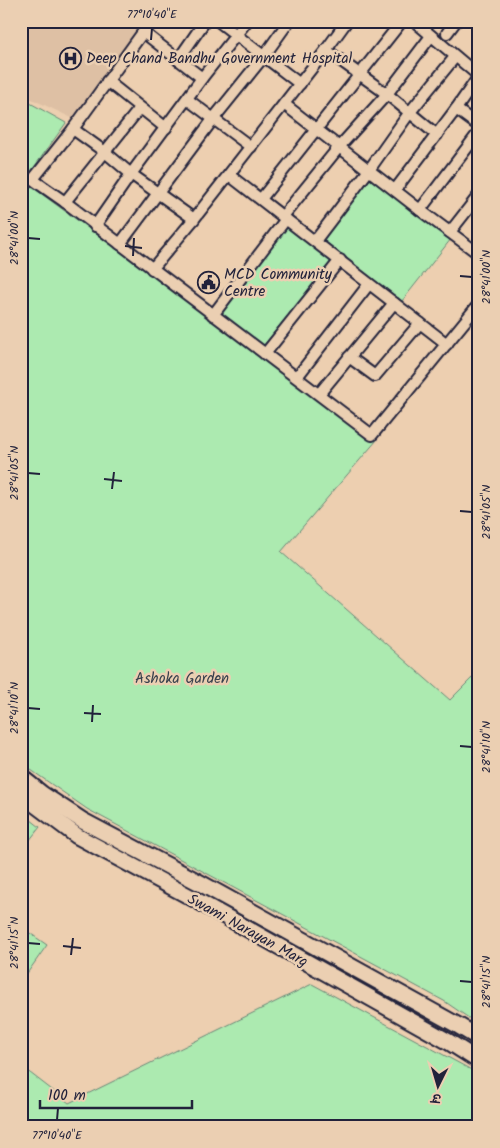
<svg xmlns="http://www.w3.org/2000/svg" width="500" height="1148" font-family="Kalam,'Playpen Sans Deva',sans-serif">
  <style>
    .built { fill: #dec0a4 }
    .green { fill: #aceab0; stroke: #678676 }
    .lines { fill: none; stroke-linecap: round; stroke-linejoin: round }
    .street-casing { stroke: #22223b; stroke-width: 14 }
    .secondary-casing { stroke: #22223b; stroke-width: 19 }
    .street { stroke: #ebcfb2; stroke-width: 10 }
    .secondary { stroke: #ebcfb2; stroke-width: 15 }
    .ticks { fill: none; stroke: #22223b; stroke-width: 2 }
    .labels { text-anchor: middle; stroke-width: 5; stroke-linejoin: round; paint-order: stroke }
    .poi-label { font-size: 15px; fill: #22223b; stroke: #ebcfb2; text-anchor: start }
    .park-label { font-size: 15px; fill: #37404d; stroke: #ebcfb2 }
    .street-label { font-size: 15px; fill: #22223b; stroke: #ebcfb2 }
    .neatline { fill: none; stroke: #22223b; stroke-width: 2 }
    .ticks-label { font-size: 12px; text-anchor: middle; fill: #22223b }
  </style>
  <rect width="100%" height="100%" fill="#edcfb0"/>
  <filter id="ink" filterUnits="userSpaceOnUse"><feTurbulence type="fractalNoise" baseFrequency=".02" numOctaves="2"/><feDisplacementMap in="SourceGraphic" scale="10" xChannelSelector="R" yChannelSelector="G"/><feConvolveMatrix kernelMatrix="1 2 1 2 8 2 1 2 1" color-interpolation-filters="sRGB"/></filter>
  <g filter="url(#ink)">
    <polygon class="built" points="21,21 145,21 72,118 21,94"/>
    <g class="green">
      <polygon points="21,98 66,123 24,181 377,440 281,552 450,700 479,671 479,1025 444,1001 87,809 21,763"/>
      <polygon points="371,178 451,239 402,301 323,240"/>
      <polygon points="287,227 332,261 263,346 219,313"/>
      <polygon points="21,812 40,827 21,851"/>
      <polygon points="21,927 47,945 21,982"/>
      <polygon points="312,984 479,1074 479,1127 21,1127 21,1066 69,1103"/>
    </g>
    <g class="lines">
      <defs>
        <g id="street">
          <polyline points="151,21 73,129 34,178 35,181 65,202 372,435 479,304"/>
          <polyline points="218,21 300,84"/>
          <polyline points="414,21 479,76"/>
          <polyline points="143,32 202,78"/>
          <polyline points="447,33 456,21"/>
          <polyline points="326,50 387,94 437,135"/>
          <polyline points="178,60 205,21"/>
          <polyline points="107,81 166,128"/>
          <polyline points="187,99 251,147"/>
          <polyline points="284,104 420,210 479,254"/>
          <polyline points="456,109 479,126"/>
          <polyline points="73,129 105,152 131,174 194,219"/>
          <polyline points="229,175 447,344"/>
          <polyline points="395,190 456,109 479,76"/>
          <polyline points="261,199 402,21"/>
          <polyline points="65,202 140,108"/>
          <polyline points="420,210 479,132"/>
          <polyline points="283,216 339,147 387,94 431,36"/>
          <polyline points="95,226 131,174 202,78 247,21"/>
          <polyline points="450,232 479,195"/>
          <polyline points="315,241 369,170 410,112 455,57"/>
          <polyline points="120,244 214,118 264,56 289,21"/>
          <polyline points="152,269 194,219 326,50 347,21"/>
          <polyline points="213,315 286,219"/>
          <polyline points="265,354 340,260"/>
          <polyline points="349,357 375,376 420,323"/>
          <polyline points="297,377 369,284"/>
          <polyline points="319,394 394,303"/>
        </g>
        <g id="secondary">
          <polyline points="21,777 42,794 83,821 202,884 459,1026 479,1038"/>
          <polyline points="21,794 77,836 196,900 449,1042 479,1061"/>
        </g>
      </defs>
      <use href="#street" class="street-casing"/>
      <use href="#secondary" class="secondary-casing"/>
      <use href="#street" class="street"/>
      <use href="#secondary" class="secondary"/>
    </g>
  </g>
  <path class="ticks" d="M151,40l1,-12M28,238l12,1M125,246l17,2M133,256l1,-18M460,276l12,1M28,473l12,1M104,479l18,2M112,489l2,-17M460,511l12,1M28,708l12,1M84,713l17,1M92,722l1,-17M460,746l12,1M28,943l12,1M63,946l18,2M71,955l2,-17M460,981l12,1M57,1120l1,-12"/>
  <defs>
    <symbol id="hospital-ring" viewBox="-11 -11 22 22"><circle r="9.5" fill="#ebcfb2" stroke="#22223b" stroke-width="1.5"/><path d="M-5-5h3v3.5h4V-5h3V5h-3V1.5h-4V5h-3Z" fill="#22223b"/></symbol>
    <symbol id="civic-ring" viewBox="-11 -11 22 22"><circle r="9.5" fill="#ebcfb2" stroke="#22223b" stroke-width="1.5"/><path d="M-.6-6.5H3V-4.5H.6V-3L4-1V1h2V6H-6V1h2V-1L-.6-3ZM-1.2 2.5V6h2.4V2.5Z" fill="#22223b"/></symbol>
  </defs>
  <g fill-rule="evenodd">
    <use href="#hospital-ring" x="58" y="46" width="25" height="25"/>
    <use href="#civic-ring" x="196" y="270" width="25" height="25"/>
  </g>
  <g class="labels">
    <g class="poi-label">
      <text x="86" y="63">Deep Chand Bandhu Government Hospital</text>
      <text x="224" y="279">MCD Community<tspan x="224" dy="17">Centre</tspan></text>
    </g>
    <g class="park-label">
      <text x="182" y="683">Ashoka Garden</text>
    </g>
    <g class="street-label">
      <text transform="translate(248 930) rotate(29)" y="5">Swami Narayan Marg</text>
    </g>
  </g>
  <rect width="500" height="1148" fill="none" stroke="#ebcfb2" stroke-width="55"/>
  <g transform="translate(438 1086) rotate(185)" stroke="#ebcfb2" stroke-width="4" paint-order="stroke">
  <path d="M0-4L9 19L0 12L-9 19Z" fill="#22223b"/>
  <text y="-8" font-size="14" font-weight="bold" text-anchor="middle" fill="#22223b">उ</text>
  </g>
  <path d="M40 1100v8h152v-8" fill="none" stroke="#22223b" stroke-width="2.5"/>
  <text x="48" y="1100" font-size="15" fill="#22223b" stroke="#ebcfb2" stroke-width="4" paint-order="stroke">100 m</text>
  <rect x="28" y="28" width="444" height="1092" class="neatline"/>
  <g class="ticks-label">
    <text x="152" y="18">77°10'40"E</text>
    <text transform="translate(14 238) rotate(-90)" y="4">28°41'00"N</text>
    <text transform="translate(486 277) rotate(-90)" y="4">28°41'00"N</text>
    <text transform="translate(14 473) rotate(-90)" y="4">28°41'05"N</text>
    <text transform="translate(486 512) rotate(-90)" y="4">28°41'05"N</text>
    <text transform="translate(14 708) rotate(-90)" y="4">28°41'10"N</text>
    <text transform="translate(486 747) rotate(-90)" y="4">28°41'10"N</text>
    <text transform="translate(14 943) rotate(-90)" y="4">28°41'15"N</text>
    <text transform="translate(486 982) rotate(-90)" y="4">28°41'15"N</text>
    <text x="57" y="1139">77°10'40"E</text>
  </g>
</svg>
